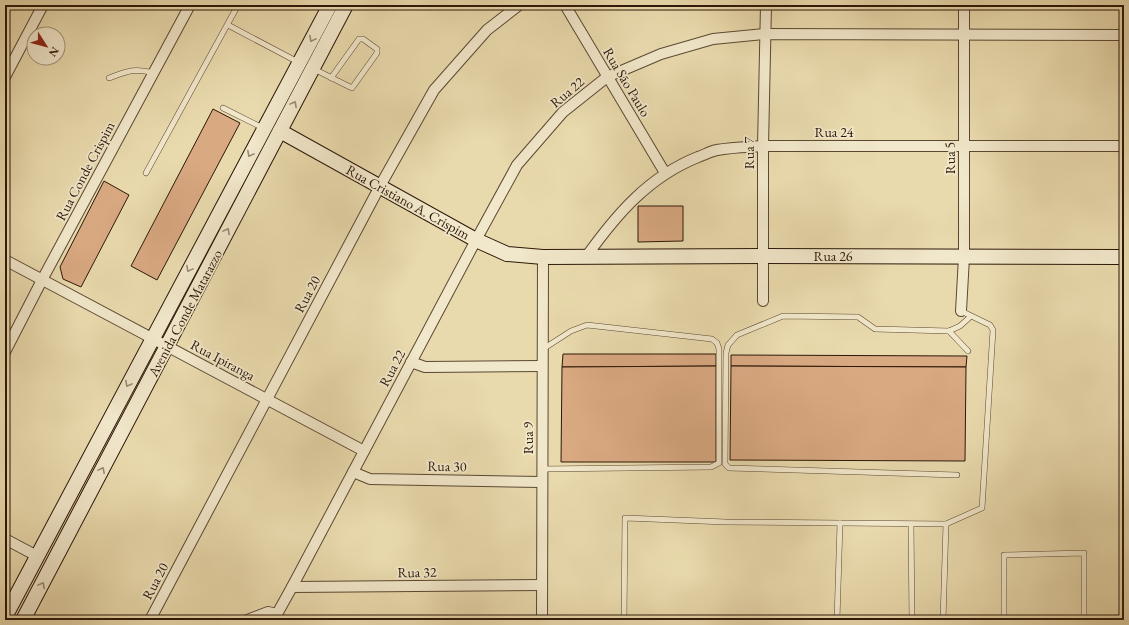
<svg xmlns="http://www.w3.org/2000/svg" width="1129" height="625" font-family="'EB Garamond',serif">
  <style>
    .building { fill: #d9a982; stroke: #2c1709 }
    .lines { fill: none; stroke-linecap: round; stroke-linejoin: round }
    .lane-casing { stroke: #5b4832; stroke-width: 6 }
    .street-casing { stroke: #5b4832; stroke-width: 12 }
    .secondary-casing { stroke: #2c1709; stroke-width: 16 }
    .lane { stroke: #f1e7ca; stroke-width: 5 }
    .street { stroke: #f1e7ca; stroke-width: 10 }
    .secondary { stroke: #f1e7ca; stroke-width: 14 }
    .oneway { stroke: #988973 }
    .labels { text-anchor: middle; stroke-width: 3.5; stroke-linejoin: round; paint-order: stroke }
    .street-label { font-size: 14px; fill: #2c1709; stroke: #f1e7ca }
  </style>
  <rect width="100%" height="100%" fill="#e9daad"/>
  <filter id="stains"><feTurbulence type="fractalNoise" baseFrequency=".005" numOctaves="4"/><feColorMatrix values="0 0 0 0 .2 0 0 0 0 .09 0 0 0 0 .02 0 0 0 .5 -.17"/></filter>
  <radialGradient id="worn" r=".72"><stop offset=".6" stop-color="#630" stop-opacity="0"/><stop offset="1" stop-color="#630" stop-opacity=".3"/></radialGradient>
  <g class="building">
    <polygon points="213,109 240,123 157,280 131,266"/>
    <polygon points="104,181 129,195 81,287 63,279 60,267"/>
    <polygon points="638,206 683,206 683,241 638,242"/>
    <polygon points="563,354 716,354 716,366 562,367"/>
    <polygon points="731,355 967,356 966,367 731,366"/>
    <polygon points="716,366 716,462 561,462 562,367"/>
    <polygon points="731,366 966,367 965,461 730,460"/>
  </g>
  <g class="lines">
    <defs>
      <g id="lane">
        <polyline points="228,25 298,62"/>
        <polyline points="314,69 352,88 377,53 377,49 363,39 359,39 331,78"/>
        <path d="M109,78c19,-7 24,-10 45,-5"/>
        <polyline points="223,108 263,128"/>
        <polyline points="146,173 238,5"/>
        <polyline points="949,331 968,351"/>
        <polyline points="542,469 711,467 719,463 719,349 717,343 712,339 587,325 571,331 543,349"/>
        <polyline points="957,475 729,468 725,464 726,353 728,345 737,335 783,316 858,317 875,329 949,331 960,326 970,317"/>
        <polyline points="911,524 912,620"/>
        <polyline points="624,620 625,518 726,522 946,524 982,508 993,330 990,325 961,311"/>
        <polyline points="837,620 840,523"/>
        <polyline points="943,620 946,524"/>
        <polyline points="1004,620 1004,555 1084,553 1084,620"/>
      </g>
      <g id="street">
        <polyline points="565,5 665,173"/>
        <polyline points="5,77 43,5"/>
        <path d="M586,257c30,-42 62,-80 112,-100 6,-2 13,-6 19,-7 15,-3 31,-3 46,-4h361"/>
        <polyline points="5,260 364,451"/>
        <polyline points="763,301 763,146 766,5"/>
        <polyline points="961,311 964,257 964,5"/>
        <polyline points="5,352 42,280 190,5"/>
        <polyline points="411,362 425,367 542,366"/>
        <polyline points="353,472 370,479 542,482"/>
        <polyline points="5,539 37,556"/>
        <polyline points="292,587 542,585"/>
        <polyline points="150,620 380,186 434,90 487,30 519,5"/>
        <polyline points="247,620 268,612 277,614"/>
        <polyline points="275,620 277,614 292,587 476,240 517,165 563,112 607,77 661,54 713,39 765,34 1124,35"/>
        <polyline points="542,620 543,257"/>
      </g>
      <g id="secondary">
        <polyline points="280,131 476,240 507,254 543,257 764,256 1124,257"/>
        <polyline points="5,617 330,5"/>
        <polyline points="23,620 346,5"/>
      </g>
    </defs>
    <use href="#lane" class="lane-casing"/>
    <use href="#street" class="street-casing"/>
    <use href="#secondary" class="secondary-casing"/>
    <use href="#lane" class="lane"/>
    <use href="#street" class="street"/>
    <use href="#secondary" class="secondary"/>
  </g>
  <defs><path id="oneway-chevron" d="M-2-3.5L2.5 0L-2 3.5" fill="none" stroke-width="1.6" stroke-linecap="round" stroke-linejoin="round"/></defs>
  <g class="oneway">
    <use href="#oneway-chevron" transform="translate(312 39) rotate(118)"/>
    <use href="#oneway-chevron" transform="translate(294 104) rotate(-62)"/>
    <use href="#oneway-chevron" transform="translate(250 154) rotate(118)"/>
    <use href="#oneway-chevron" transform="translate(227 231) rotate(-62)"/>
    <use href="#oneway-chevron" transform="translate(189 269) rotate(118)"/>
    <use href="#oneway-chevron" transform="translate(128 384) rotate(118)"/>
    <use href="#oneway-chevron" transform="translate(102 470) rotate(-62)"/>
    <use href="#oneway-chevron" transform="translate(42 585) rotate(-62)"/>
  </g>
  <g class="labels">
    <g class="street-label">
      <text transform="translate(627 82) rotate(59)" y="5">Rua São Paulo</text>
      <text transform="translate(567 92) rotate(-40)" y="5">Rua 22</text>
      <text x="834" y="137">Rua 24</text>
      <text transform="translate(749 153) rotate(-90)" y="5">Rua 7</text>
      <text transform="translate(950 158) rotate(-90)" y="5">Rua 5</text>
      <text transform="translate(85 171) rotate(-62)" y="5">Rua Conde Crispim</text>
      <text transform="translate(408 202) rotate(29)" y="5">Rua Cristiano A. Crispim</text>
      <text x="833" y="261">Rua 26</text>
      <text transform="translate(307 294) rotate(-62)" y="5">Rua 20</text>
      <text transform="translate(185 313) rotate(-62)" y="5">Avenida Conde Matarazzo</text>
      <text transform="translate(223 360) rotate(28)" y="5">Rua Ipiranga</text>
      <text transform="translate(392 368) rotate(-62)" y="5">Rua 22</text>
      <text transform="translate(528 438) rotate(-90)" y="5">Rua 9</text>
      <text transform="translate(447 466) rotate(1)" y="5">Rua 30</text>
      <text transform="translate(417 572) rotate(-1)" y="5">Rua 32</text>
      <text transform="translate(155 581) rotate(-62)" y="5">Rua 20</text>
    </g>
  </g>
  <rect width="1129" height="625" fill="none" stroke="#e9daad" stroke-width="20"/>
  <rect x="6" y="6" width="1117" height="613" fill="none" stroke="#2c1709" stroke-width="2"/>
  <rect x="10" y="10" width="1109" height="605" fill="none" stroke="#2c1709"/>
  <g transform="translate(46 46) rotate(126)"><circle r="19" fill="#f1e7ca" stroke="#a2947d"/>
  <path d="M0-3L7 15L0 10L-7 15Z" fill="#8f2418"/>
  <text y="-6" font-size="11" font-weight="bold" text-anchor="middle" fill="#2c1709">N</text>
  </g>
  <rect width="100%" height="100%" filter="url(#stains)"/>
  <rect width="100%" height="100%" fill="url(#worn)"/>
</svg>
